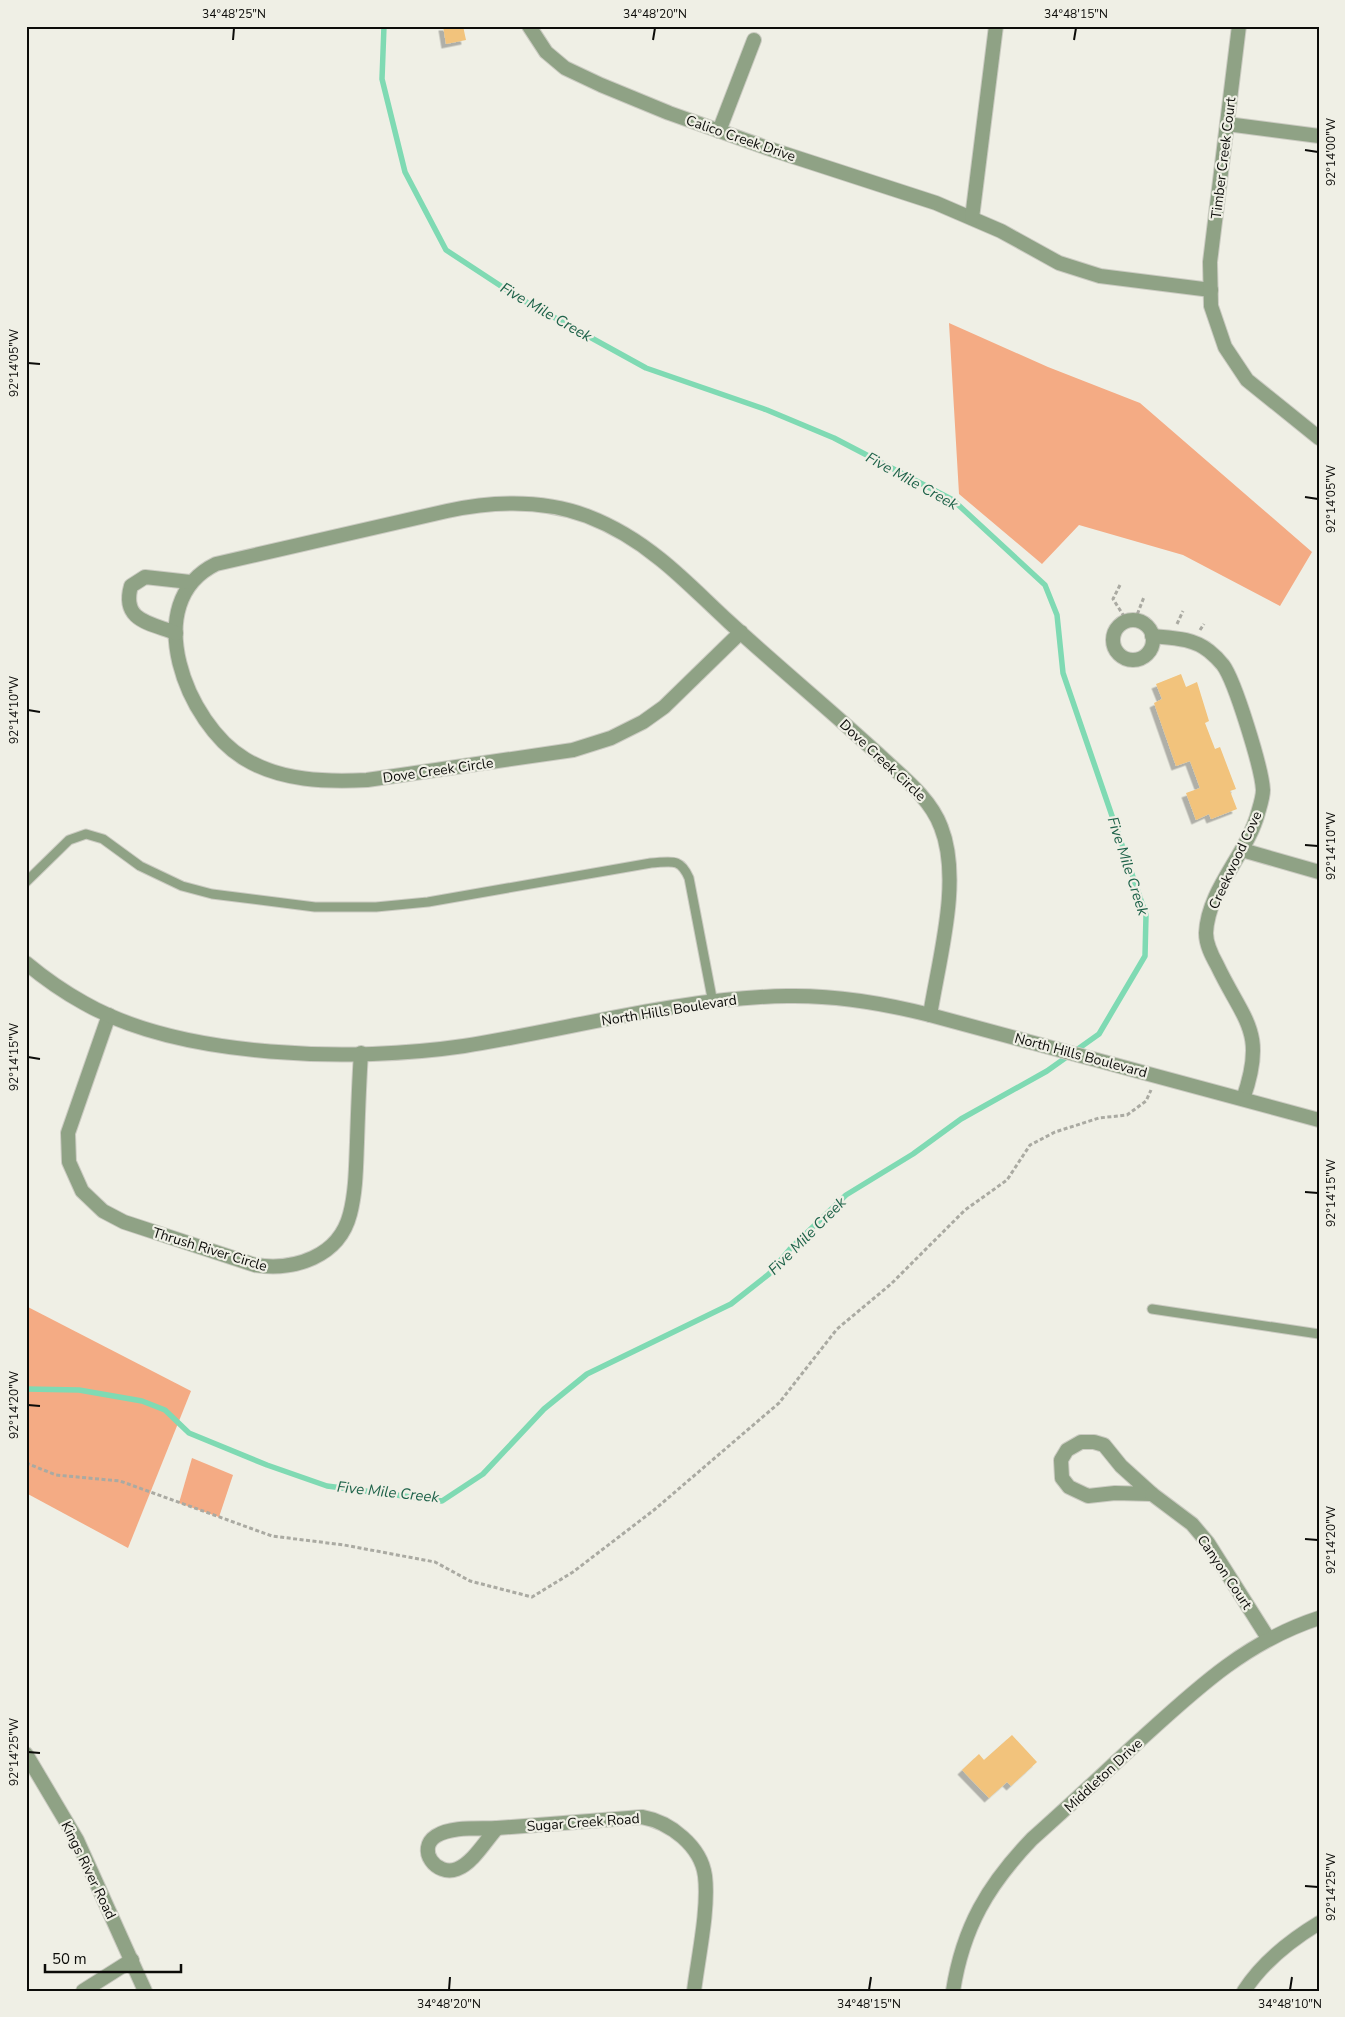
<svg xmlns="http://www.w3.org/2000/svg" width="1345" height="2017" font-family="'Nunito Sans',sans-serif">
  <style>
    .green { fill: #f4ab84 }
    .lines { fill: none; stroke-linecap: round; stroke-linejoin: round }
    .stream { stroke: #7fdab3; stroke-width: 5.5 }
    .building { fill: #f2c37b; filter: url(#shadow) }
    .service-casing { stroke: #cbcbc2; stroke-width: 11 }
    .minor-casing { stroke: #cbcbc2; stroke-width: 16 }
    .tertiary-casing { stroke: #cbcbc2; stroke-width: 16 }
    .path { stroke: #aaaaa2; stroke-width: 3; stroke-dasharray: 4 2.5; stroke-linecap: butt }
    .service { stroke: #8fa285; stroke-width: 9 }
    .minor { stroke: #8fa285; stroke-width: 14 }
    .tertiary { stroke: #8fa285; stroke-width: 14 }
    .ticks { fill: none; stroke: #0c0c09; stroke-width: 2 }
    .labels { text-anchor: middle; stroke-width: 4.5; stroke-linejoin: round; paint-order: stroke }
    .street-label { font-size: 14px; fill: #0c0c09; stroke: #efefe5 }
    .water-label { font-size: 15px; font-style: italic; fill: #1e6249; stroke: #efefe5 }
    .neatline { fill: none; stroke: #0c0c09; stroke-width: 2 }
    .ticks-label { font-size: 12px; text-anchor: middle; fill: #0c0c09 }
  </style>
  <defs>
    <filter id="shadow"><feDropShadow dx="-4.5" dy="4.5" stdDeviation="0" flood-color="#0004"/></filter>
  </defs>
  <rect width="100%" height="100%" fill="#efefe5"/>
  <g class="green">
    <polygon points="949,323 1048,367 1140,403 1312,552 1280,606 1183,555 1079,525 1042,564 959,494"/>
    <polygon points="26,1306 191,1391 128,1548 26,1493"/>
    <polygon points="192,1458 233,1475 219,1517 179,1503"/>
  </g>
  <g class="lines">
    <polyline class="stream" points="26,1389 79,1390 142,1401 165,1410 189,1433 267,1465 327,1486 442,1501 483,1474 544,1409 587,1374 731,1304 769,1274 790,1249 846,1195 913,1154 961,1119 1047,1071 1099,1034 1145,956 1146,915 1063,673 1057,615 1045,585 953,500 834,438 767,410 646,368 519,298 446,250 405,172 382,79 384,26"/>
  </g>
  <g class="building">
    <polygon points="443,26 463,26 466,40 446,44"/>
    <polygon points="1181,674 1186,687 1197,682 1209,721 1205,723 1215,749 1220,747 1236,789 1230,791 1237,809 1211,819 1209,814 1196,820 1186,793 1200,788 1190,761 1176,766 1154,703 1162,699 1156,684"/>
    <polygon points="1012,1735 1037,1762 1011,1786 1007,1782 989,1798 962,1770 979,1754 984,1760"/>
  </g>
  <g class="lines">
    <defs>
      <g id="service">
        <path d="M26,882l43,-42 17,-6 17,5 37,27 42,20 30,8 103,13h61l52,-5 223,-39c20,-1 29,-6 38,15l24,125"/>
        <polyline points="1152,1309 1319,1334"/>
      </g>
      <g id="minor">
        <polyline points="529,26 546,52 565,68 601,85 669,113 770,149 936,203 1001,231 1059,263 1100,276 1211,290"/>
        <polyline points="1239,26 1210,262 1211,306 1225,347 1247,380 1319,438"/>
        <polyline points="1227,124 1319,136"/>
        <polyline points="719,131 754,40"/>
        <polyline points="972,218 996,26"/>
        <circle cx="1133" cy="640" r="20"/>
        <path d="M741,632l-77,75 -21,15 -32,16 -38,12 -206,30c-41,2 -86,1 -122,-21 -58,-34 -107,-157 -29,-195l231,-53c47,-10 94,-12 140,5 26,10 51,25 73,43 24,19 46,42 69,63 49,45 100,87 149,132 22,21 52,43 63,73 21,53 -2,131 -11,188"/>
        <path d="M176,633c-26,-10 -55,-12 -45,-47l14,-9 45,5"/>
        <path d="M1152,636c21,2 41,2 57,15 5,4 10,9 14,14 12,16 39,104 40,125 0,7 -3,16 -5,23 -11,41 -50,76 -52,120 0,12 6,23 11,32 27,57 50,66 26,134"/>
        <polyline points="1242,850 1319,872"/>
        <path d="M109,1015l-41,118 1,29 13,29 21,20 21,11 131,43c39,6 84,-8 95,-51 6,-23 6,-48 7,-72 1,-30 2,-59 4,-89"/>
        <polygon points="1081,1442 1094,1442 1104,1445 1121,1466 1152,1494 1115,1493 1088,1496 1069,1487 1062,1478 1061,1460 1067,1450"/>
        <polyline points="1152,1494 1192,1524 1208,1543 1268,1638"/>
        <polyline points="26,1754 77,1840 145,1991"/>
        <path d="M497,1828l145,-11c28,5 59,29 63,59 4,33 -7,82 -11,115"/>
        <path d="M497,1828c-11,12 -24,35 -40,41 -21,8 -41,-20 -21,-33 16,-10 43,-7 61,-8z"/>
        <polyline points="83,1991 132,1960"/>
        <path d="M953,1991c10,-64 35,-106 79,-152 36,-32 71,-65 107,-98 56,-51 106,-99 180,-123"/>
        <path d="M1244,1991c18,-28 47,-51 75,-68"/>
      </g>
      <path id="tertiary" d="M26,963c18,15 38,29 58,40 98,56 271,59 380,43 107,-17 214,-48 323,-50 49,-1 96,7 143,19l389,105"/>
    </defs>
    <use href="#service" class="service-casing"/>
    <use href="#minor" class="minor-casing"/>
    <use href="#tertiary" class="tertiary-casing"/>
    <g class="path">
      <polyline points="1120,585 1113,599 1127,621"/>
      <polyline points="1135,620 1144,597"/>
      <polyline points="1177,624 1183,611"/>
      <polyline points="1200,630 1204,624"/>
      <polyline points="26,1463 56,1475 120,1481 272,1536 344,1545 435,1562 470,1581 532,1597 573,1572 654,1510 779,1403 837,1329 891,1284 965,1210 1007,1180 1030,1145 1055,1132 1099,1118 1127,1115 1146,1101 1151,1090"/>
    </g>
    <use href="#service" class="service"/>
    <use href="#minor" class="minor"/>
    <use href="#tertiary" class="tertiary"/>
  </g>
  <path class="ticks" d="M233,40l1,-12M653,40l2,-12M1074,40l2,-12M1305,150l13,2M28,363l12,1M1305,497l13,2M28,710l12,2M1305,845l13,1M28,1057l12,2M1305,1192l13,1M28,1405l12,1M1305,1539l13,1M28,1752l12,1M1305,1886l13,1M449,1990l1,-13M869,1990l2,-13M1290,1990l2,-13"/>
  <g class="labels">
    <g class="street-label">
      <text transform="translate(741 138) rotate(19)" y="5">Calico Creek Drive</text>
      <text transform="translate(1223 158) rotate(-83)" y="5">Timber Creek Court</text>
      <text transform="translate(883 760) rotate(43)" y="5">Dove Creek Circle</text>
      <text transform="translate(438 770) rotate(-8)" y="5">Dove Creek Circle</text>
      <text transform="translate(1235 860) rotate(-65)" y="5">Creekwood Cove</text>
      <text transform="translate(669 1010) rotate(-9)" y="5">North Hills Boulevard</text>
      <text transform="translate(1081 1055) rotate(15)" y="5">North Hills Boulevard</text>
      <text transform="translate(210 1249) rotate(17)" y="5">Thrush River Circle</text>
      <text transform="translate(1225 1572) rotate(56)" y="5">Canyon Court</text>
      <text transform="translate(1103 1775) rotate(-43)" y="5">Middleton Drive</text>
      <text transform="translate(583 1822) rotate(-4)" y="5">Sugar Creek Road</text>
      <text transform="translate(89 1870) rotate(64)" y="5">Kings River Road</text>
    </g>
    <g class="water-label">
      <text transform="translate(546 312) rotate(30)" y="5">Five Mile Creek</text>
      <text transform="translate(912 481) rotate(29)" y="5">Five Mile Creek</text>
      <text transform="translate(1128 866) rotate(72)" y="5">Five Mile Creek</text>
      <text transform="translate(807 1236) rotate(-45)" y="5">Five Mile Creek</text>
      <text transform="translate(388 1492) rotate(6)" y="5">Five Mile Creek</text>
    </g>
  </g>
  <rect width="1345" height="2017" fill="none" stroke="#efefe5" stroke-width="55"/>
  <path d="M45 1964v8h136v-8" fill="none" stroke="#0c0c09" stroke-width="2.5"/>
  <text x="52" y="1964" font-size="15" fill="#0c0c09" stroke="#efefe5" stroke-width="4" paint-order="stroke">50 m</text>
  <rect x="28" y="28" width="1290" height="1962" class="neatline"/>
  <g class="ticks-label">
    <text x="234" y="18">34°48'25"N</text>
    <text x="655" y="18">34°48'20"N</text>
    <text x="1076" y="18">34°48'15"N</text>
    <text transform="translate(1331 152) rotate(-90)" y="4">92°14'00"W</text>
    <text transform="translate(14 363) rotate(-90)" y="4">92°14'05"W</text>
    <text transform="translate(1331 499) rotate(-90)" y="4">92°14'05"W</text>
    <text transform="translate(14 710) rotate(-90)" y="4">92°14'10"W</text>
    <text transform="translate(1331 846) rotate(-90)" y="4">92°14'10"W</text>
    <text transform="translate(14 1057) rotate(-90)" y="4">92°14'15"W</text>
    <text transform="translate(1331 1193) rotate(-90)" y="4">92°14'15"W</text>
    <text transform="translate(14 1405) rotate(-90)" y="4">92°14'20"W</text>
    <text transform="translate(1331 1540) rotate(-90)" y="4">92°14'20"W</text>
    <text transform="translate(14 1752) rotate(-90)" y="4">92°14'25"W</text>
    <text transform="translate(1331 1887) rotate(-90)" y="4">92°14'25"W</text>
    <text x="449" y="2008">34°48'20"N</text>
    <text x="869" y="2008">34°48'15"N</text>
    <text x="1290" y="2008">34°48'10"N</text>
  </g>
</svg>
